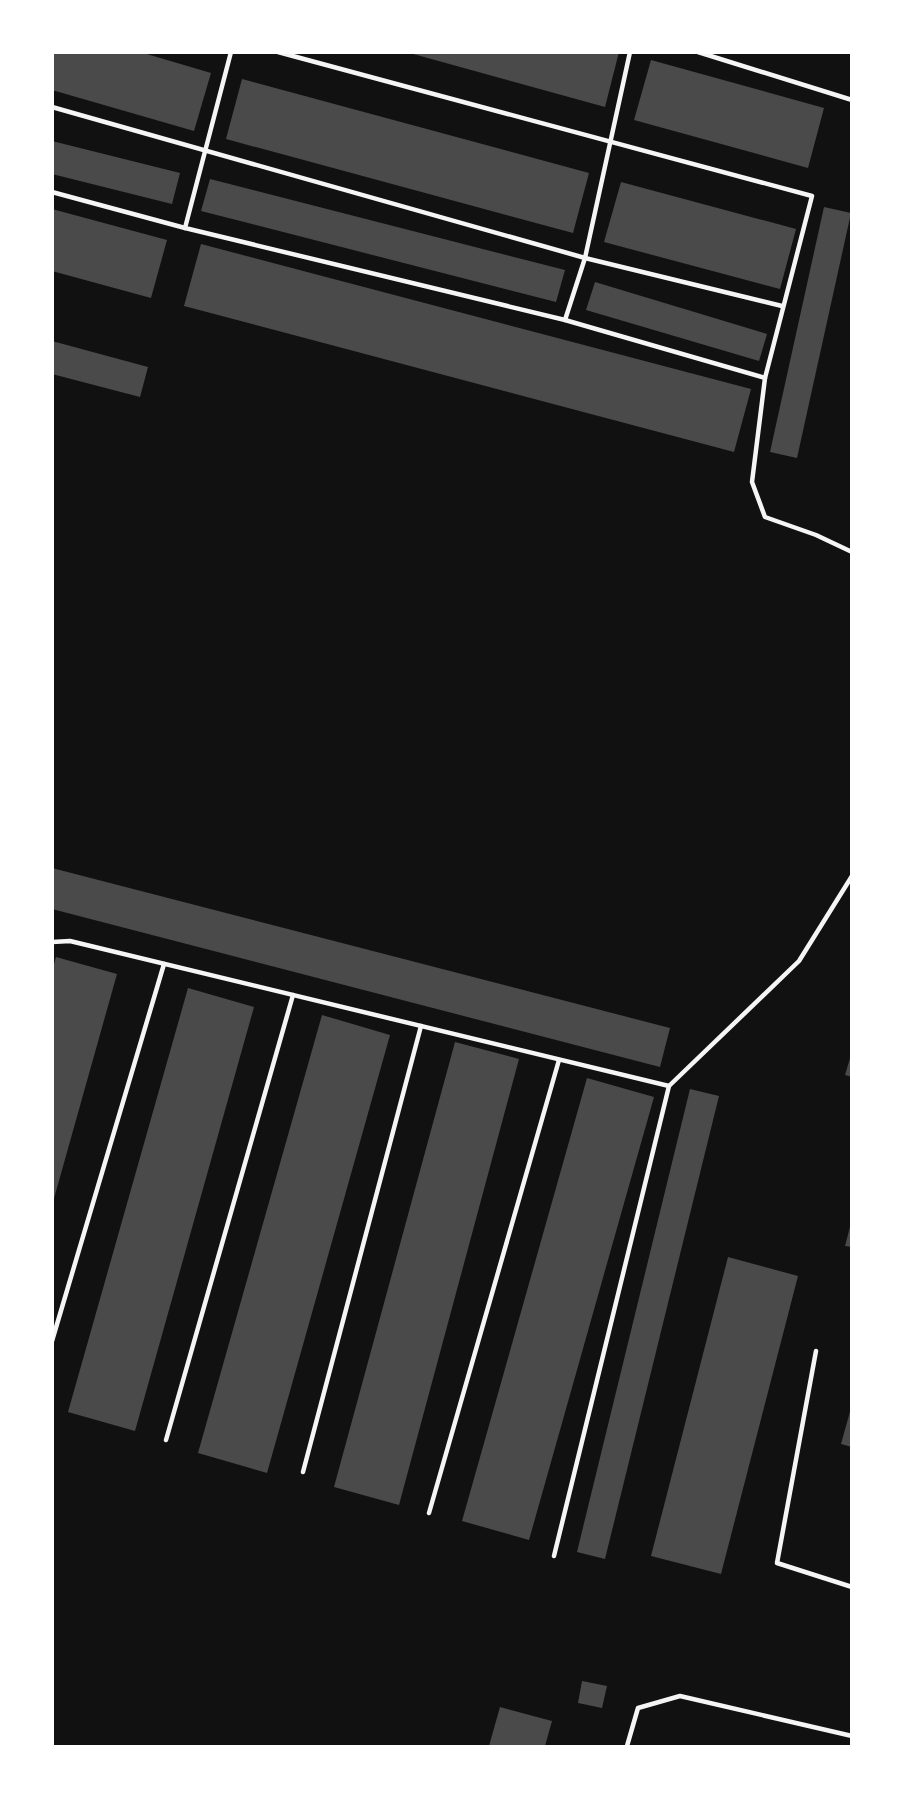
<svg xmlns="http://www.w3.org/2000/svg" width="904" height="1799" font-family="'Playfair Display',serif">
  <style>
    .building { fill: #4a4a4a }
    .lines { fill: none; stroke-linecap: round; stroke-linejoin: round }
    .service { stroke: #f5f5f5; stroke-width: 4.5 }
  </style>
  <rect width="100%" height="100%" fill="#111"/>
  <g class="building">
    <polygon points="52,52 140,52 211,73 194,131 52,90"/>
    <polygon points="406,52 619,52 605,107"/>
    <polygon points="651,60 824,108 808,168 634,120"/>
    <polygon points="242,79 589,173 573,233 226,139"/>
    <polygon points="52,141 180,173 172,204 52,174"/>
    <polygon points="210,179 565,270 556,302 201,211"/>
    <polygon points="621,182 796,229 780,289 604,242"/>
    <polygon points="824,207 851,213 797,458 770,452"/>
    <polygon points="52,209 167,240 151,298 52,271"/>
    <polygon points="201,244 751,389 734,452 184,306"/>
    <polygon points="595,282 767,334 759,361 586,310"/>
    <polygon points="52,341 148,367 140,397 52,374"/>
    <polygon points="52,868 670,1028 660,1067 52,909"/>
    <polygon points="56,957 117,974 53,1202 52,971"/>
    <polygon points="188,988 254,1007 135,1431 68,1412"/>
    <polygon points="322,1015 390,1035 267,1473 198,1453"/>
    <polygon points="455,1042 519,1059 399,1505 334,1487"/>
    <polygon points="851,1055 852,1055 852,1077 845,1075"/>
    <polygon points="587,1078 654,1097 529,1540 462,1521"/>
    <polygon points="690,1089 719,1096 605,1559 577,1552"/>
    <polygon points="851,1223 852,1224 852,1247 845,1246"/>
    <polygon points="728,1257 798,1276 721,1574 651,1556"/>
    <polygon points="851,1408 852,1408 852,1447 841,1444"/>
    <polygon points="582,1681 607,1686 602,1708 578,1703"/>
    <polygon points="500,1707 552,1721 545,1746 489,1746"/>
  </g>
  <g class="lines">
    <g class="service">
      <polyline points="231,52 185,228 565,320"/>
      <polyline points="278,52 812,196 765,378 752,482 765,517 816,535 852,552"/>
      <polyline points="630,52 585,258 565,320 765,378"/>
      <polyline points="698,52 852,100"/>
      <polyline points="52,107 585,258 782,306"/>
      <polyline points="52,192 185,228"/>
      <polyline points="52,942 70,941 669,1086"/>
      <polyline points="52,1341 164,964"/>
      <polyline points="816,1351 777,1563 852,1587"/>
      <polyline points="166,1440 293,995"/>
      <polyline points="303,1472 421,1026"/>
      <polyline points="429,1513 559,1060"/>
      <polyline points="554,1556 669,1086 799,961 852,876"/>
      <polyline points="627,1746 638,1708 680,1696 852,1736"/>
    </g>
  </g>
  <rect width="904" height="1799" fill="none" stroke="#ffffff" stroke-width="108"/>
</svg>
